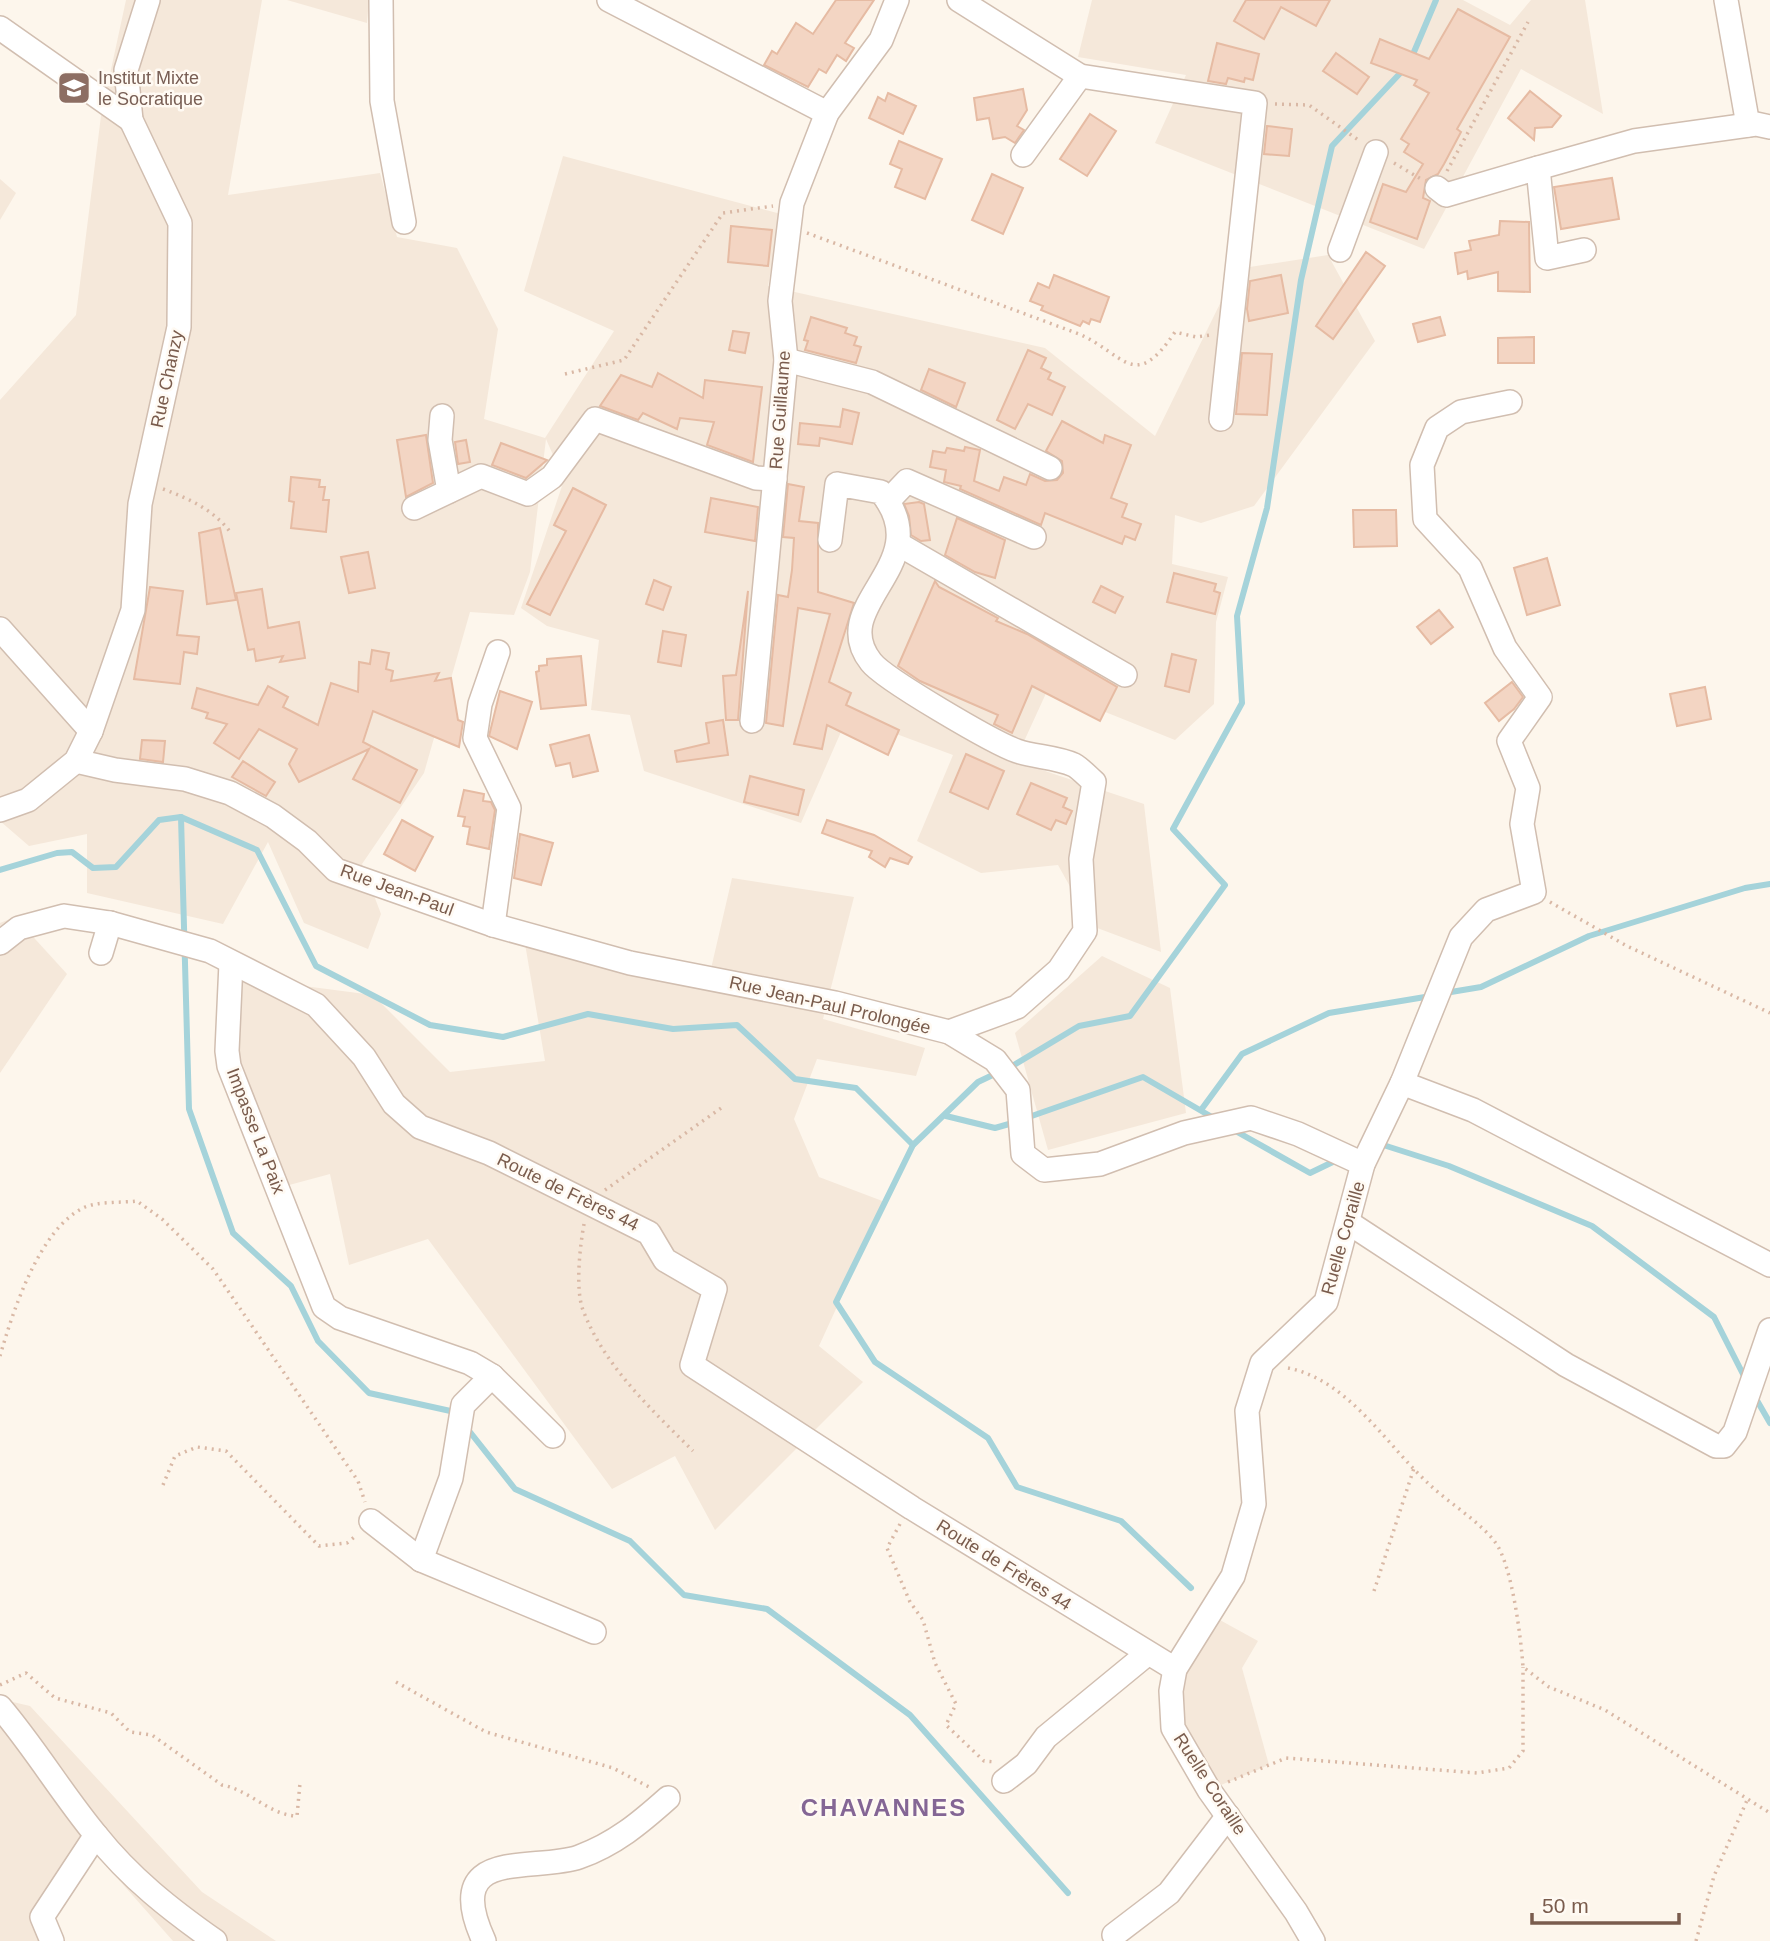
<svg xmlns="http://www.w3.org/2000/svg" width="1770" height="1941" font-family="Arial,sans-serif">
  <style>
    .residential { fill: #f5e8da }
    .lines { fill: none; stroke-linecap: round; stroke-linejoin: round }
    .stream { stroke: #a5d3da; stroke-width: 6 }
    .building { fill: #f3d5c3; stroke: #e6bba3; stroke-width: 2 }
    .minor-casing { stroke: #d1beb0; stroke-width: 26 }
    .path { stroke: #d9b8a5; stroke-width: 3.5; stroke-dasharray: 2 5; stroke-linecap: butt }
    .minor { stroke: #fff; stroke-width: 23 }
    .labels { text-anchor: middle; stroke-width: 5; stroke-linejoin: round; paint-order: stroke }
    .education-label { font-size: 18px; fill: #785e54; stroke: #fffaf3; text-anchor: start }
    .street-label { font-size: 18px; fill: #7a5c4d; stroke: #fffaf3 }
    .district-label { font-size: 24px; font-weight: bold; letter-spacing: 2px; fill: #846695; stroke: #fffaf3 }
  </style>
  <rect width="100%" height="100%" fill="#fdf6ec"/>
  <g class="residential">
    <polygon points="126,0 262,0 228,195 380,173 397,237 457,248 498,329 484,419 545,438 614,331 524,291 563,156 781,214 768,286 1045,348 1155,436 1237,269 1328,255 1375,341 1254,506 1201,523 1175,515 1172,564 1228,577 1216,622 1214,704 1175,740 1048,689 1015,761 1144,804 1161,952 1092,926 1058,865 981,873 917,841 953,755 848,716 801,823 644,771 630,715 591,710 599,640 547,626 521,608 564,480 546,439 530,572 514,615 470,612 424,773 362,864 381,914 368,949 304,923 268,842 223,924 87,893 87,834 29,846 0,821 0,400 76,315 101,116"/>
    <polygon points="287,0 369,0 367,23"/>
    <polygon points="1092,0 1463,0 1510,25 1531,0 1585,0 1603,114 1521,69 1424,249 1155,143 1186,75 1078,57"/>
    <polygon points="0,179 16,193 0,220"/>
    <polygon points="732,878 854,897 823,1019 925,1048 916,1076 817,1059 794,1119 819,1177 885,1202 819,1346 863,1382 715,1530 675,1456 612,1489 428,1239 349,1265 330,1174 267,1191 220,1058 227,976 373,995 450,1072 545,1061 523,932 707,986"/>
    <polygon points="15,917 67,974 0,1073 0,923"/>
    <polygon points="1102,956 1170,988 1186,1113 1048,1150 1015,1033"/>
    <polygon points="1209,1614 1258,1641 1242,1668 1269,1765 1209,1790 1173,1728 1171,1691"/>
    <polygon points="0,1699 30,1706 202,1892 276,1941 173,1941 80,1836 37,1913 50,1941 0,1941"/>
  </g>
  <g class="lines">
    <g class="stream">
      <polyline points="1411,59 1436,0"/>
      <polyline points="181,817 189,1109 233,1233 291,1286 318,1341 369,1393 455,1412"/>
      <polyline points="0,870 57,853 72,852 93,868 116,867 159,820 181,817 257,850 316,966 430,1025 503,1037 588,1014 673,1029 737,1025 795,1079 856,1088 913,1145"/>
      <polyline points="1445,993 1481,987 1589,936 1745,888 1770,884"/>
      <polyline points="1009,1068 1079,1026 1130,1016 1225,885 1173,829 1242,703 1237,616 1267,508 1301,280 1332,146 1405,68"/>
      <polyline points="999,1072 978,1082 913,1145 836,1302 875,1362 988,1438 1017,1487 1121,1521 1191,1588"/>
      <polyline points="1201,1110 1242,1054 1329,1013 1431,996"/>
      <polyline points="946,1116 995,1128 1016,1122"/>
      <polyline points="1026,1118 1143,1077 1217,1120"/>
      <polyline points="1232,1129 1310,1173 1339,1159"/>
      <polyline points="1377,1143 1449,1166 1592,1226 1714,1317 1747,1382"/>
      <polyline points="1755,1397 1770,1423"/>
      <polyline points="466,1427 515,1489 630,1541 684,1595 767,1609 910,1715 1068,1893"/>
    </g>
  </g>
  <g class="building">
    <polygon points="836,0 874,0 845,43 854,48 846,61 837,55 826,73 819,69 808,87 764,65 772,51 777,54 796,23 813,34"/>
    <polygon points="1246,0 1330,0 1316,26 1281,7 1264,39 1234,21"/>
    <polygon points="1458,9 1510,37 1457,129 1461,132 1444,164 1438,174 1426,180 1423,198 1430,201 1417,239 1370,222 1383,184 1406,192 1423,164 1404,152 1409,144 1401,139 1429,93 1414,85 1417,80 1371,63 1380,39 1429,59"/>
    <polygon points="1217,43 1259,54 1253,80 1245,78 1244,82 1228,78 1226,84 1208,81"/>
    <polygon points="1336,53 1369,77 1357,94 1323,71"/>
    <polygon points="1023,89 1027,110 1017,126 1024,130 1015,143 1005,137 993,139 989,118 977,120 974,98"/>
    <polygon points="1530,91 1561,116 1552,127 1535,128 1534,140 1508,118"/>
    <polygon points="888,93 916,106 903,134 869,118 878,97 885,101"/>
    <polygon points="1090,114 1116,131 1087,176 1060,159"/>
    <polygon points="1267,126 1292,129 1289,156 1264,154"/>
    <polygon points="899,141 942,159 925,199 895,187 902,169 890,164"/>
    <polygon points="992,174 1023,188 1003,234 972,220"/>
    <polygon points="1612,178 1619,219 1561,229 1554,187"/>
    <polygon points="1500,221 1529,222 1530,292 1498,291 1498,272 1468,279 1467,271 1458,274 1455,253 1471,250 1469,241 1499,235"/>
    <polygon points="731,226 772,230 768,266 728,262"/>
    <polygon points="1366,252 1385,266 1333,339 1316,326"/>
    <polygon points="1054,275 1109,297 1100,322 1091,319 1089,324 1083,321 1080,326 1041,310 1043,306 1030,301 1038,283 1049,288"/>
    <polygon points="1281,275 1288,313 1249,321 1247,309 1250,281"/>
    <polygon points="811,317 847,328 845,333 857,337 854,345 861,347 856,363 805,350 808,341 804,340"/>
    <polygon points="1440,317 1445,335 1418,342 1413,324"/>
    <polygon points="733,331 749,333 745,353 729,350"/>
    <polygon points="1534,337 1534,363 1498,363 1498,338"/>
    <polygon points="1028,350 1046,358 1041,368 1051,373 1048,379 1065,387 1052,415 1028,404 1015,429 997,420"/>
    <polygon points="1242,353 1272,354 1267,415 1236,414"/>
    <polygon points="929,369 965,383 956,407 921,390"/>
    <polygon points="658,373 703,398 705,380 762,387 753,462 707,445 714,422 680,418 677,429 643,413 638,420 600,406 621,375 652,387"/>
    <polygon points="843,409 859,413 852,444 820,438 819,446 798,444 800,423 840,427"/>
    <polygon points="1062,421 1103,443 1105,435 1131,445 1111,498 1127,504 1122,517 1141,524 1135,540 1125,536 1122,544 1045,513 1041,525 960,489 961,486 944,482 946,470 930,467 933,451 945,453 947,448 964,451 965,447 980,450 974,481 999,491 1004,477 1026,485 1030,474 1045,481 1057,480 1063,473 1062,461 1046,451"/>
    <polygon points="426,435 433,483 406,497 397,440"/>
    <polygon points="466,440 470,462 458,464 455,442"/>
    <polygon points="501,443 547,460 526,478 492,465"/>
    <polygon points="291,477 320,480 319,487 325,487 323,500 329,500 326,532 291,528 294,502 289,501"/>
    <polygon points="788,484 804,487 799,521 818,523 818,592 854,603 829,682 851,693 846,705 899,730 888,755 827,725 822,749 794,744 830,614 798,608 783,726 766,723 778,595 788,597 792,570 794,538 783,537"/>
    <polygon points="573,488 606,505 550,615 527,604 566,531 554,525"/>
    <polygon points="711,498 758,507 755,541 705,532"/>
    <polygon points="919,502 924,504 930,540 921,541 911,535 909,516 904,504"/>
    <polygon points="1353,510 1396,510 1397,546 1354,547"/>
    <polygon points="957,518 1005,540 995,578 975,572 945,555"/>
    <polygon points="220,528 236,600 207,604 199,533"/>
    <polygon points="368,552 375,588 349,593 341,557"/>
    <polygon points="1547,558 1560,605 1527,615 1514,568"/>
    <polygon points="1174,573 1216,584 1214,591 1220,593 1215,614 1167,602"/>
    <polygon points="654,580 671,587 663,610 646,604"/>
    <polygon points="935,581 939,587 998,618 996,621 1027,634 1117,687 1100,721 1032,686 1012,733 994,724 998,715 920,681 898,666"/>
    <polygon points="1101,586 1123,597 1115,613 1093,602"/>
    <polygon points="150,587 183,591 177,635 199,637 197,654 184,652 180,684 134,679"/>
    <polygon points="262,589 268,628 299,622 305,658 280,662 283,656 256,661 254,649 248,650 236,593"/>
    <polygon points="748,591 738,720 726,720 723,676 736,675"/>
    <polygon points="1439,610 1453,627 1431,644 1417,627"/>
    <polygon points="663,631 686,635 681,666 658,662"/>
    <polygon points="372,650 389,653 386,669 393,671 391,681 439,673 435,681 451,678 458,720 463,722 459,747 373,711 363,742 417,770 400,803 353,779 369,749 299,782 289,764 297,749 259,729 239,759 214,743 227,724 206,718 208,713 192,708 197,688 258,705 268,686 288,697 283,707 318,725 331,683 358,692 359,662 370,664"/>
    <polygon points="1172,654 1196,660 1189,692 1165,686"/>
    <polygon points="581,656 586,705 541,709 536,672 539,671 539,666 547,665 547,659"/>
    <polygon points="1512,682 1523,697 1514,709 1499,721 1485,703"/>
    <polygon points="1705,687 1711,719 1677,726 1670,694"/>
    <polygon points="500,691 532,702 517,749 489,736"/>
    <polygon points="723,720 728,755 677,762 675,751 709,743 706,723"/>
    <polygon points="589,735 598,771 573,777 570,763 556,766 550,745"/>
    <polygon points="142,740 165,741 163,762 140,759"/>
    <polygon points="966,754 1004,771 988,809 950,792"/>
    <polygon points="243,761 275,782 266,796 232,777"/>
    <polygon points="750,776 804,790 798,815 744,802"/>
    <polygon points="1031,783 1067,798 1063,807 1072,811 1066,824 1056,820 1051,830 1017,814"/>
    <polygon points="464,790 484,794 483,801 491,802 495,810 489,849 467,844 470,827 463,826 465,817 458,816"/>
    <polygon points="402,820 433,837 415,871 384,854"/>
    <polygon points="827,820 874,835 912,857 908,864 890,858 885,867 869,857 872,851 822,833"/>
    <polygon points="520,834 553,843 541,885 514,878"/>
  </g>
  <g class="lines">
    <defs>
      <g id="minor">
        <polyline points="381,0 382,101 404,222"/>
        <polyline points="609,0 827,113"/>
        <polyline points="959,0 1080,76 1255,103 1221,419"/>
        <polyline points="1726,0 1748,125"/>
        <polyline points="0,28 131,120"/>
        <polyline points="1023,155 1080,76"/>
        <polyline points="1538,168 1634,141 1756,124 1770,127"/>
        <polyline points="1437,188 1446,195 1538,168 1547,258 1584,250"/>
        <polyline points="1340,250 1376,152"/>
        <polyline points="786,360 872,382 1050,468"/>
        <polyline points="442,416 440,440 449,491"/>
        <polyline points="888,501 907,481 1034,537"/>
        <polyline points="414,508 481,476 528,494 552,477 595,419 756,478 775,479"/>
        <path d="M830,540l7,-56 44,8c59,72 -56,112 -10,170 13,17 123,81 146,89 17,6 40,6 57,14 7,4 14,12 20,17l-13,77 4,72 -26,39 -42,37 -68,25"/>
        <polyline points="900,545 1125,675"/>
        <polyline points="0,629 91,731"/>
        <polyline points="752,721 786,360 780,301 792,203 827,113 881,40 897,0"/>
        <polyline points="76,761 115,770 185,779 230,793 273,816 307,841 336,870 493,925 630,963 835,1003 949,1032 995,1060 1018,1090 1023,1154 1044,1170 1100,1164 1184,1133 1251,1118 1298,1134 1363,1164"/>
        <polyline points="0,810 28,800 76,761 91,731 133,610 140,504 179,327 180,223 131,120 126,70 148,0"/>
        <polyline points="493,925 509,808 475,738 480,704 498,652"/>
        <polyline points="0,943 19,928 64,916 110,923 210,951 316,1005 364,1057 394,1104 420,1127 489,1153 649,1233 665,1260 715,1289 692,1365 912,1508 1175,1669"/>
        <polyline points="101,953 110,923"/>
        <polyline points="231,963 227,1051 229,1066 324,1307 340,1318 470,1363 492,1376 553,1436"/>
        <polyline points="1402,1083 1473,1110 1770,1265"/>
        <polyline points="1349,1223 1566,1365 1716,1446 1724,1446 1735,1432 1770,1330"/>
        <polyline points="371,1521 421,1560 594,1632"/>
        <polyline points="421,1560 451,1478 463,1405 492,1376"/>
        <path d="M0,1707c35,41 62,87 96,128 34,43 75,75 119,106"/>
        <polyline points="1004,1781 1026,1764 1046,1737 1147,1654"/>
        <polyline points="1114,1935 1169,1893 1228,1816"/>
        <polyline points="52,1941 42,1917 96,1835"/>
        <path d="M484,1941c-44,-96 49,-68 95,-84 36,-13 61,-34 89,-59"/>
        <polyline points="1313,1941 1296,1912 1209,1790 1173,1728 1171,1691 1175,1669 1233,1576 1254,1504 1247,1411 1262,1363 1326,1302 1363,1164 1402,1083 1461,937 1486,910 1534,892 1522,824 1528,788 1509,741 1540,697 1505,648 1470,568 1425,519 1422,465 1437,428 1461,412 1510,402"/>
      </g>
    </defs>
    <use href="#minor" class="minor-casing"/>
    <g class="path">
      <polyline points="1275,104 1309,105 1361,142"/>
      <polyline points="1394,163 1421,179"/>
      <polyline points="1447,171 1528,22"/>
      <path d="M807,233l272,101c46,20 55,59 96,-2l21,5 14,-2"/>
      <polyline points="565,374 624,360 723,213 773,206"/>
      <path d="M163,489c27,10 51,21 68,44"/>
      <polyline points="1550,902 1627,946 1770,1013"/>
      <polyline points="605,1190 724,1106"/>
      <path d="M584,1224c-4,22 -9,65 -1,86 21,56 69,100 110,141"/>
      <path d="M0,1356c13,-45 39,-126 83,-148 14,-7 38,-5 54,-7l25,18 51,50 145,212 7,21"/>
      <path d="M1288,1368c61,12 99,78 142,117 20,19 48,35 65,57 17,22 26,96 28,125l26,20 56,23 165,103"/>
      <polyline points="163,1485 175,1456 197,1447 226,1451 319,1546 347,1543 357,1535"/>
      <polyline points="900,1524 887,1548 910,1602 923,1620 935,1663 956,1704 946,1725 984,1761 996,1762"/>
      <polyline points="1374,1591 1414,1468"/>
      <polyline points="396,1682 486,1732 613,1768 651,1788"/>
      <path d="M0,1685l26,-12 29,25 56,15 19,19 22,3 70,50c28,5 47,30 75,31l3,-33"/>
      <polyline points="1228,1782 1286,1758 1477,1773 1509,1768 1523,1751 1523,1667"/>
      <polyline points="1696,1941 1714,1876 1748,1798"/>
    </g>
    <use href="#minor" class="minor"/>
  </g>
  <defs>
    <symbol id="school-square" viewBox="-11 -11 22 22"><rect x="-9" y="-9" width="18" height="18" rx="4" fill="#8d6e63" stroke="#fffaf3"/><path d="M0-5L7-2L0 1L-7-2ZM-4 1L0 2.5L4 1V4Q0 6-4 4Z" fill="#fff"/></symbol>
  </defs>
  <g fill-rule="evenodd">
    <use href="#school-square" x="55" y="69" width="38" height="38"/>
  </g>
  <g class="labels">
    <g class="education-label">
      <text x="98" y="84">Institut Mixte<tspan x="98" dy="21">le Socratique</tspan></text>
    </g>
    <g class="street-label">
      <text transform="translate(167 379) rotate(-78)" y="6">Rue Chanzy</text>
      <text transform="translate(780 410) rotate(-86)" y="6">Rue Guillaume</text>
      <text transform="translate(397 890) rotate(20)" y="6">Rue Jean-Paul</text>
      <text transform="translate(830 1005) rotate(13)" y="6">Rue Jean-Paul Prolongée</text>
      <text transform="translate(256 1131) rotate(69)" y="6">Impasse La Paix</text>
      <text transform="translate(568 1192) rotate(26)" y="6">Route de Frères 44</text>
      <text transform="translate(1343 1238) rotate(-74)" y="6">Ruelle Coraille</text>
      <text transform="translate(1004 1565) rotate(32)" y="6">Route de Frères 44</text>
      <text transform="translate(1210 1784) rotate(57)" y="6">Ruelle Coraille</text>
    </g>
    <g class="district-label">
      <text x="884" y="1816">CHAVANNES</text>
    </g>
  </g>
  <path d="M1532 1913v10h147v-10" fill="none" stroke="#7a5c4d" stroke-width="3.5"/>
  <text x="1542" y="1913" font-size="21" fill="#7a5c4d" stroke="#fffaf3" stroke-width="5" paint-order="stroke">50 m</text>
</svg>
